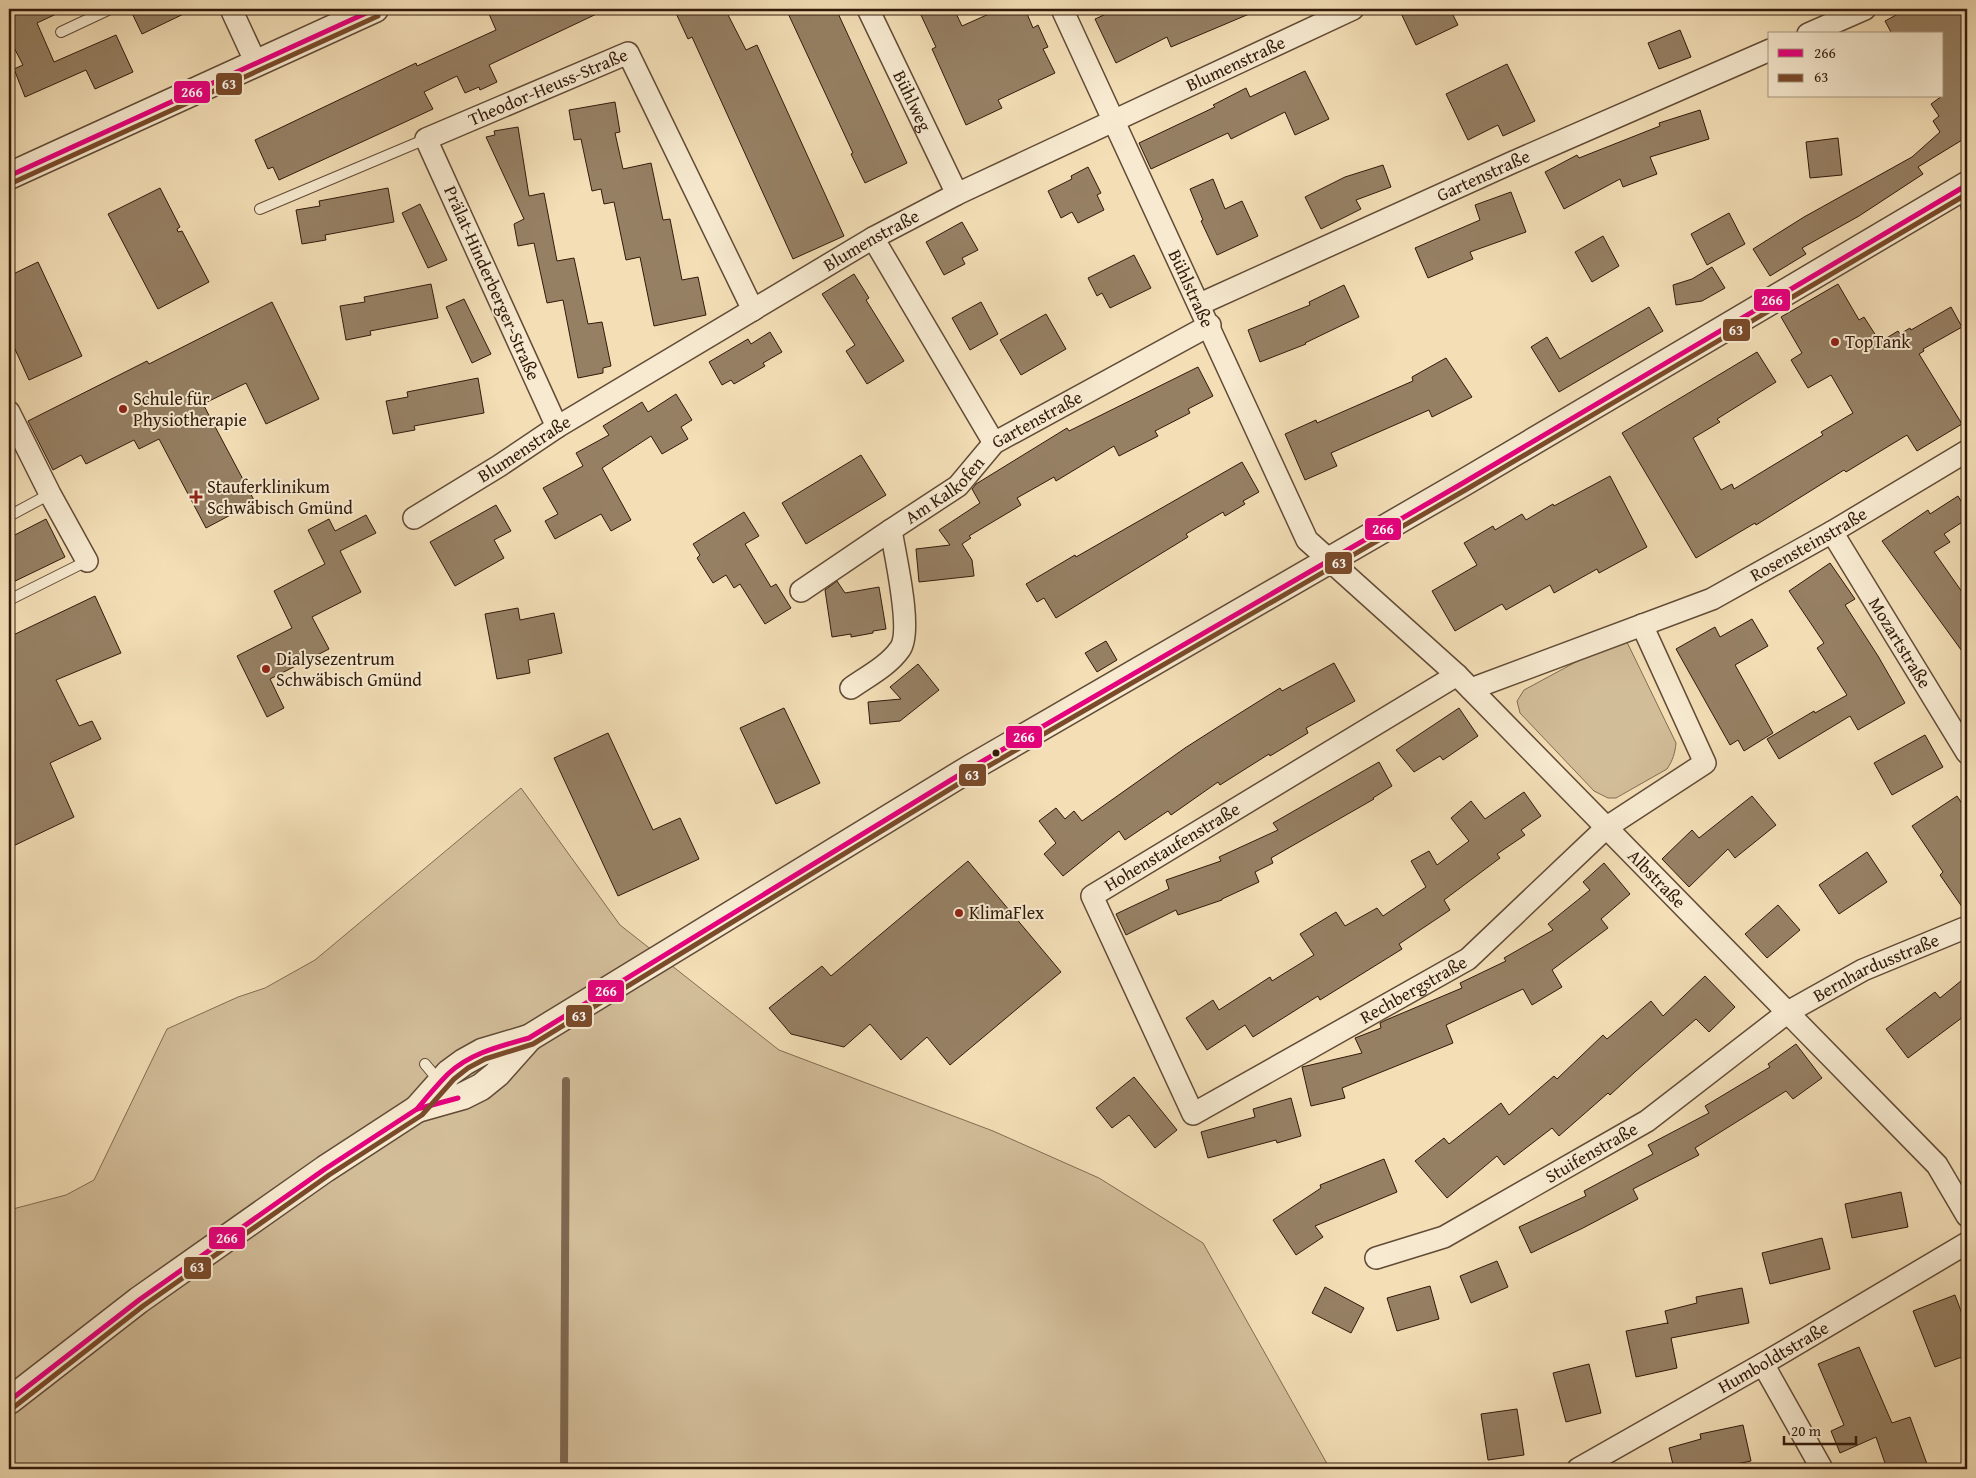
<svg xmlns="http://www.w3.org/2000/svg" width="1976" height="1478" font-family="'Gentium Book Plus',serif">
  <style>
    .green { fill: #d2bd99; stroke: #826c52 }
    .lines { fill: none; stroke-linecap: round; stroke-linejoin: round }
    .stream { stroke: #7e674f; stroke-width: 8 }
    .building { fill: #968064; stroke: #321a0b }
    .service-casing { stroke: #624b36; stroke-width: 12 }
    .minor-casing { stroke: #624b36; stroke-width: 24 }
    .tertiary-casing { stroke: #624b36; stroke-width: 29 }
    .service { stroke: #f7ead0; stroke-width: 10 }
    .minor { stroke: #f7ead0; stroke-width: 21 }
    .tertiary { stroke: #f7ead0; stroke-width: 26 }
    .bus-1-casing { stroke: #f7ead0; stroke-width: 9 }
    .bus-2-casing { stroke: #f7ead0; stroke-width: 9 }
    .bus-1 { stroke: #e5007d; stroke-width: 5 }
    .bus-2 { stroke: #7a4b2a; stroke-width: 5 }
    .poi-dot { fill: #8f2418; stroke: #f7ead0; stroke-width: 2 }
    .bus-dot { fill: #321a0b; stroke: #f7ead0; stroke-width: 2 }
    .labels { text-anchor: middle; stroke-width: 4; stroke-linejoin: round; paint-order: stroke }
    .street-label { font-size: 18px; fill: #321a0b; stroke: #f7ead0 }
    .poi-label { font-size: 18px; fill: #321a0b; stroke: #f7ead0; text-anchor: start }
    .line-badge { stroke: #f7ead0; stroke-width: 2 }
    .badge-label { font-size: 14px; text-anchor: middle; font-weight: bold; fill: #fff }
  </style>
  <rect width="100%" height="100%" fill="#f3deb6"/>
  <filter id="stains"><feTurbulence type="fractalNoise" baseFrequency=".004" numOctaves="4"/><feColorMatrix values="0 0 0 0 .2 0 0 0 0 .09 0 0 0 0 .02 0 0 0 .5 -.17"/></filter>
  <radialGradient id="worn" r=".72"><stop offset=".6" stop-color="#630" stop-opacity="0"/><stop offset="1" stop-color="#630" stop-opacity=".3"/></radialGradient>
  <g class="green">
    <path d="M1624,636l52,107c-1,10 -3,17 -9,26l-51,29h-8l-14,-7 -74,-78 -3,-12 7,-11z"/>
    <polygon points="521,788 620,925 779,1050 993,1131 1099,1178 1203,1243 1330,1469 9,1469 9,1210 66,1195 94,1180 167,1029 238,997 265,988 315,960"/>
  </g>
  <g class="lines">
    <polyline class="stream" points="564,1469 566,1081"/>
  </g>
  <g class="building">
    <polygon points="9,9 67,9 37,23 54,62 116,35 133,72 95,89 86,70 25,97 14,69 23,65 9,38"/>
    <polygon points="130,9 194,9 142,34"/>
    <polygon points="500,9 607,9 489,65 497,82 480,90 479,87 465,93 457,76 424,92 433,109 403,123 279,180 273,167 268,169 255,140 416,63 417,66 496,30 489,14"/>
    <polygon points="674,9 725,9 746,50 757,45 844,236 793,259 692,37 688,39"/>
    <polygon points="786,9 836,9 907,163 865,183 851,154 853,153"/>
    <polygon points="930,9 954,9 962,26 1000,9 1025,9 1033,28 1038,25 1048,47 1043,49 1055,73 998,100 1002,108 966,125 932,49 936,47 920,13"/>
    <polygon points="1117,9 1261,9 1171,47 1167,37 1116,63 1095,19"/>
    <polygon points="1399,9 1450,9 1458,25 1416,45"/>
    <polygon points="1907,9 1959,9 1967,22 1967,137 1918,167 1923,174 1859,216 1802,248 1806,254 1770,276 1753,249 1804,217 1912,157 1940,132 1933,121 1939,116 1931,104 1942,96 1942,34 1892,34 1885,21"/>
    <polygon points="1680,30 1691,57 1659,69 1648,43"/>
    <polygon points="1507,64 1535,121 1503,136 1498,125 1468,140 1446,94"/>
    <polygon points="1305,71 1329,119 1295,135 1285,112 1231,139 1228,133 1151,169 1139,143 1215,107 1213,105 1246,88 1250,97"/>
    <polygon points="615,102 620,132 615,133 623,169 651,163 663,220 670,219 682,280 698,277 706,315 654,326 640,257 626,260 614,202 604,204 601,189 592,191 581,139 574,140 569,110"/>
    <polygon points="1700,110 1709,139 1650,157 1657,174 1623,187 1620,179 1564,209 1545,172 1577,155 1579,158 1660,126 1659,123"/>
    <polygon points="518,127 529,196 544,193 557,261 574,258 588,324 602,322 611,366 603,368 603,373 578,378 563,300 547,303 534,243 518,246 514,224 524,219 486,137 495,135 494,131"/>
    <polygon points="1838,138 1842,175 1810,178 1806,142"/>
    <polygon points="1383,165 1391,187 1356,200 1361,209 1321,229 1305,197 1345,177"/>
    <polygon points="1088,167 1101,193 1097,195 1104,210 1078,223 1072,212 1061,218 1048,191 1072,179 1071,176"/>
    <polygon points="1213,179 1225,209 1242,201 1258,236 1217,255 1201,221 1203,220 1190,189"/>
    <polygon points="160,188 180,227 177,229 178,232 182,231 209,282 158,309 108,214"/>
    <polygon points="388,188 394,222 325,235 326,240 302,244 296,210 320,206 319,201"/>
    <polygon points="1511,192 1526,232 1470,252 1473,259 1428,278 1415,248 1480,220 1475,205"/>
    <polygon points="420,204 447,260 428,268 402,213"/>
    <polygon points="1729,213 1745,244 1707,265 1691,234"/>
    <polygon points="962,222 978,250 962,258 965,264 944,275 926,242"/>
    <polygon points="1603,236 1619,266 1592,282 1575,252"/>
    <polygon points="1134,255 1151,288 1110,308 1102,293 1097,296 1088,278"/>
    <polygon points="38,262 82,356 29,380 9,336 9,276"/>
    <polygon points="1712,267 1725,288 1702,301 1676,305 1673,285 1692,279"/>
    <polygon points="854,274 869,298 866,300 904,361 867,384 846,351 855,345 822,294"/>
    <polygon points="431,284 438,318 370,331 371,335 346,340 340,306 365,302 364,297"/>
    <polygon points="1838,284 1859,320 1864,317 1880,342 1898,331 1900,334 1910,328 1911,330 1951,307 1962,327 1923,349 1924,351 1919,354 1962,424 1917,451 1907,435 1846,472 1844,470 1756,525 1755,523 1696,558 1622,433 1757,352 1776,382 1717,419 1720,422 1693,438 1721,490 1732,484 1734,489 1823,435 1821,432 1853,413 1831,375 1808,388 1791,360 1802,353 1781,317"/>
    <polygon points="1344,285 1359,317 1305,343 1306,344 1260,362 1248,330 1310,305 1309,302"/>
    <polygon points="464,299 491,354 472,363 446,307"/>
    <polygon points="272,302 319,399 266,424 246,383 203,404 255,502 206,528 159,439 139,449 134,440 86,464 81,455 53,470 28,421 147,361 149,364"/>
    <polygon points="981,302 998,334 970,350 952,318"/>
    <polygon points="1649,307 1663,331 1559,392 1531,347 1547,337 1560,359"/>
    <polygon points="1046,314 1066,349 1021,375 1000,340"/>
    <polygon points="770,332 782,352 763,363 765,366 734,384 731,380 722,385 709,362 748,339 751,344"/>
    <polygon points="1446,358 1472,397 1432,417 1429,410 1331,453 1337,466 1305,480 1285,434 1316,420 1317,423 1413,381 1412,377"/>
    <polygon points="1198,367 1213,396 1188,409 1190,413 1155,431 1158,436 1119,456 1114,446 1056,481 1054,477 1017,498 1021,505 969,536 971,538 962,544 972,560 974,576 919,582 916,549 950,545 939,530 980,503 972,489 976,484 1067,428 1069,431"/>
    <polygon points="478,378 484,413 414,426 415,430 393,434 386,401 408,397 407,392"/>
    <polygon points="676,394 692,420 681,427 688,439 662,454 651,436 602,468 631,520 611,531 601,514 555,539 545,521 558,514 543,488 583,466 576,453 609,435 603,426 642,402 648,412"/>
    <polygon points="861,455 886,495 806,544 782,503"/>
    <polygon points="1242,462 1259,492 1243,501 1245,504 1225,516 1223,512 1186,534 1188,537 1056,618 1044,598 1037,602 1026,584 1075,555 1076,557"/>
    <polygon points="1610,476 1647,547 1599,573 1597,569 1554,593 1550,585 1506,610 1502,604 1455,631 1432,591 1477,565 1464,543 1493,526 1495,530 1522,514 1526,520 1553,504 1554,506"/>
    <polygon points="1958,496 1967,511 1967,519 1944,534 1950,542 1934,552 1967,599 1967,658 1882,541 1928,510 1930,514"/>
    <polygon points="496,505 511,531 494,540 504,558 455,586 430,542"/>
    <polygon points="744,512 759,536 745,544 771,587 776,584 791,608 765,624 740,584 734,588 726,575 713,583 697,558 700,555 693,544"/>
    <polygon points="366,515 376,533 340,551 361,592 312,617 329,649 270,679 284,708 267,717 237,656 292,628 274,591 325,564 308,530 329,519 335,531"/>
    <polygon points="46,519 65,557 9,584 9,538"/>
    <polygon points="1830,563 1855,599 1845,605 1878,656 1905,703 1858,730 1850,716 1779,759 1767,739 1814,711 1815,713 1847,695 1817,648 1824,643 1789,591"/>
    <polygon points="837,581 845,593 879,587 886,629 873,631 873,633 851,637 851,634 832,637 825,590"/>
    <polygon points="95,596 121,653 56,680 79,726 92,721 101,739 50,763 74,817 9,848 9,637"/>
    <polygon points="518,608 520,620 554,613 562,653 528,660 530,673 497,679 485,614"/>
    <polygon points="1752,619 1768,646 1735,665 1773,733 1744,751 1738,740 1730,745 1676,649 1715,627 1720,637"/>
    <polygon points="1106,641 1117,660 1097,672 1085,653"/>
    <polygon points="1334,663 1355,701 1306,728 1308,733 1270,756 1269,754 1220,785 1218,782 1171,815 1168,811 1125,840 1119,831 1063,876 1044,854 1056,843 1039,821 1056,808 1065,819 1074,811 1082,821 1185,748 1221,725 1280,688 1282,691"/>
    <polygon points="918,664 939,690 900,721 870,724 868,702 901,699 890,687"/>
    <polygon points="784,708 820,783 776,804 740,728"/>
    <polygon points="1459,708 1478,736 1443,760 1440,756 1414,772 1396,750"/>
    <polygon points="608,733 653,830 680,818 699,859 618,896 554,758"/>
    <polygon points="1925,735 1943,767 1892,795 1874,763"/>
    <polygon points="1379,762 1392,786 1373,798 1374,799 1271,858 1273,863 1255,872 1259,882 1222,899 1222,900 1178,915 1176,910 1126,935 1116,914 1169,889 1166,880 1221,861 1219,857 1278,830 1273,823"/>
    <polygon points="1524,792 1541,816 1521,830 1525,835 1497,854 1500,858 1444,900 1450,910 1399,944 1402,949 1320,1000 1318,996 1253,1037 1245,1025 1207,1050 1186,1018 1213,1000 1219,1010 1270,977 1272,981 1314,955 1300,934 1336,912 1345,926 1377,908 1383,916 1426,887 1411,861 1429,851 1437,865 1469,841 1451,818 1471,801 1485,819"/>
    <polygon points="1752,796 1776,825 1735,858 1728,849 1689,887 1662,859 1692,830 1699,838"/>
    <polygon points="1957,796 1967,811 1967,914 1940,875 1943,872 1912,826"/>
    <polygon points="1867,852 1887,882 1839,914 1819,885"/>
    <polygon points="968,861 1061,972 950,1065 927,1037 901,1060 870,1024 844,1047 791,1034 769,1008 822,966 831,976"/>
    <polygon points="1604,863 1630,894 1601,919 1608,928 1552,970 1562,987 1532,1005 1523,989 1446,1025 1453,1043 1342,1088 1345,1098 1311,1106 1302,1067 1362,1053 1355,1038 1381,1028 1380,1023 1386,1020 1462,988 1460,983 1506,961 1504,958 1553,930 1548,924 1590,890 1583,882"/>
    <polygon points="1778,905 1800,930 1767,958 1745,934"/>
    <polygon points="1705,976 1735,1007 1709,1032 1696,1019 1636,1071 1610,1095 1608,1093 1559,1136 1552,1128 1504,1165 1497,1156 1447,1198 1415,1161 1444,1138 1449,1144 1501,1103 1509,1115 1554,1076 1557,1079 1603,1035 1607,1039 1651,1001 1663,1016"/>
    <polygon points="1967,976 1967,1014 1908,1058 1886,1029 1935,992 1940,998"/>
    <polygon points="1796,1044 1822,1078 1793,1099 1786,1091 1695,1148 1699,1155 1633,1189 1638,1199 1583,1228 1531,1253 1519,1227 1586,1196 1584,1191 1653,1154 1648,1145 1709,1113 1705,1106 1770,1067 1768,1064"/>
    <polygon points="1134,1077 1177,1130 1155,1148 1129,1115 1112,1128 1096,1108"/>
    <polygon points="1291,1098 1301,1136 1277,1143 1276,1140 1208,1158 1201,1132 1255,1117 1253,1109"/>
    <polygon points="1384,1159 1397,1192 1315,1226 1323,1237 1296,1255 1273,1220 1321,1188 1320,1185"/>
    <polygon points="1901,1192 1908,1227 1852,1238 1845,1204"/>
    <polygon points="1822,1238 1830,1269 1770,1284 1762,1253"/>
    <polygon points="1497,1261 1508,1287 1471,1303 1460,1276"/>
    <polygon points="1430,1286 1439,1319 1397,1331 1387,1298"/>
    <polygon points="1325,1287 1364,1308 1351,1333 1312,1313"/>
    <polygon points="1742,1288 1749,1323 1671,1338 1677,1368 1636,1377 1626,1331 1667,1323 1668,1324 1665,1311 1697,1303 1696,1297"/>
    <polygon points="1955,1295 1967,1327 1967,1355 1935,1367 1913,1311"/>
    <polygon points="1859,1347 1892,1423 1910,1417 1927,1464 1912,1469 1887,1469 1876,1437 1840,1453 1831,1431 1844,1425 1818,1364"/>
    <polygon points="1589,1364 1601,1413 1566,1422 1553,1373"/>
    <polygon points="1517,1409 1524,1455 1488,1460 1481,1414"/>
    <polygon points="1743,1425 1751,1461 1713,1469 1708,1469 1707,1465 1688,1469 1674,1469 1669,1448 1701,1439 1700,1434"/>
  </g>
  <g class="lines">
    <defs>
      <g id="service">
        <polyline points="61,32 110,9"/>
        <polyline points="1963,189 1967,211"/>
        <polyline points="260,209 426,139"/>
        <polyline points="9,516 50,494"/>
        <polyline points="9,600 87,561"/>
        <polyline points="425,1064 440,1082"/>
      </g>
      <g id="minor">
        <polyline points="231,9 256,63"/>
        <path id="s1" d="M868,9l89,185"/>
        <path id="s2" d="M1062,9l245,531 150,135 480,490 30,51"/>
        <polyline points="1808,34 1865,9"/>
        <polyline points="873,238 994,443"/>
        <path id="s3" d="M1200,304l311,-141 259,-113"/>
        <polyline points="9,412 50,494 87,561"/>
        <path id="s4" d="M557,427l-131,-288 202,-86 125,257"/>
        <path id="s5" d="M414,518l85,-52 58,-39 316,-189 84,-44 396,-185"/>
        <path id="s6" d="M1832,532l135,221"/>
        <polyline points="801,591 891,530"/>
        <path id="s7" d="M1457,675l-365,221 101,218 275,-155 139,-132 98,-64 -63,-138"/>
        <path id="s8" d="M851,688c17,-12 37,-22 49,-39 13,-18 -5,-94 -9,-119l67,-44 36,-43 216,-118"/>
        <path id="s9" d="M1471,689l241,-90 120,-67 135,-81"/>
        <path id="s10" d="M1376,1258l68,-21 203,-116 141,-109 75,-42 104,-43"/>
        <polyline points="1763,1364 1822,1469"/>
        <path id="s11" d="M1578,1469l185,-105 204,-121"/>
      </g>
      <g id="tertiary">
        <polyline points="9,176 375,9"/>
        <polyline points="417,1109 449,1073 464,1062 482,1052 529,1038 969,769 1463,483 1967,185"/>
        <polyline points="9,1401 139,1300 325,1169 417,1109 463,1096 481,1087 497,1074 529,1038"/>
      </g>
    </defs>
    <use href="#service" class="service-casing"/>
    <use href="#minor" class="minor-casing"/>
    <use href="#tertiary" class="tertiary-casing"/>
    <use href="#service" class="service"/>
    <use href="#minor" class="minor"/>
    <use href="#tertiary" class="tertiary"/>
    <defs>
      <g id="bus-1">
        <polyline points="9,176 375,9"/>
        <path d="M417,1109c10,-12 20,-24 31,-35 22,-21 53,-28 81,-36l440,-269 494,-286 504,-298"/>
        <polyline points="9,1401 139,1300 325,1169 417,1109 458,1098"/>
      </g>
      <g id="bus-2">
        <polyline points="12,183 378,16"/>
        <polyline points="14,1407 143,1306 329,1175 422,1115 454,1079 468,1068 485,1059 533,1044 973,775 1467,489 1967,194"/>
      </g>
    </defs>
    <use href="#bus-1" class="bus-1-casing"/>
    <use href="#bus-2" class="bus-2-casing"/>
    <use href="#bus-1" class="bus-1"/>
    <use href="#bus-2" class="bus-2"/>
  </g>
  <g class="poi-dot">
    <circle cx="1835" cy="342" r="5"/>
    <circle cx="123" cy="409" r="5"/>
    <path d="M193.5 489.5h5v5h5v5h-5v5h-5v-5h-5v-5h5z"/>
    <circle cx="266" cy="669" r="5"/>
    <circle cx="959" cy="913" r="5"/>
  </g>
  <circle class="bus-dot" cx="996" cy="753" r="4.5"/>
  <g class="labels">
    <g class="street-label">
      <text dy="6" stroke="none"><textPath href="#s5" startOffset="940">Blumenstraße</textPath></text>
      <text dy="6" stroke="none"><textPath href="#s4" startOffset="449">Theodor-Heuss-Straße</textPath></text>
      <text dy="6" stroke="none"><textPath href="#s1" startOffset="102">Bühlweg</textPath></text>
      <text dy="6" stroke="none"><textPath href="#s3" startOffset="311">Gartenstraße</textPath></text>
      <text dy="6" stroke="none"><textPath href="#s5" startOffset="535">Blumenstraße</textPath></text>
      <text transform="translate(492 283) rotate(66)" y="6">Prälat-Hinderberger-Straße</text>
      <text dy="6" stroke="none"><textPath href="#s2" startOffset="308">Bühlstraße</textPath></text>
      <text dy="6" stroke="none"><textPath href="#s8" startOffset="369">Gartenstraße</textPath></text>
      <text dy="6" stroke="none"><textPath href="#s5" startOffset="130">Blumenstraße</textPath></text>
      <text dy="6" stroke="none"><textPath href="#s8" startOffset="251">Am Kalkofen</textPath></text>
      <text dy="6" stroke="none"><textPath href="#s9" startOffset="368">Rosensteinstraße</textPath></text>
      <text dy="6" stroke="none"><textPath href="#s6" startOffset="130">Mozartstraße</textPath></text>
      <text transform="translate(1172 847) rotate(-31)" y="6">Hohenstaufenstraße</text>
      <text dy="6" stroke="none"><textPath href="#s2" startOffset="1072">Albstraße</textPath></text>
      <text dy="6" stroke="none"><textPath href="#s10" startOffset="582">Bernhardusstraße</textPath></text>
      <text dy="6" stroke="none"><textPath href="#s7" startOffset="920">Rechbergstraße</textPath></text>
      <text dy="6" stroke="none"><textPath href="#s10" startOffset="241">Stuifenstraße</textPath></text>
      <text dy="6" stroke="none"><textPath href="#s11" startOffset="225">Humboldtstraße</textPath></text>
    </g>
    <g class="poi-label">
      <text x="1845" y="348">TopTank</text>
      <text x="133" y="405">Schule für<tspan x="133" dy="21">Physiotherapie</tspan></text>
      <text x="207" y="493">Stauferklinikum<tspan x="207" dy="21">Schwäbisch Gmünd</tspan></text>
      <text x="276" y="665">Dialysezentrum<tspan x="276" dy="21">Schwäbisch Gmünd</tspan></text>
      <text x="969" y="919">KlimaFlex</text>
    </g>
  </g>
  <g class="line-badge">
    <rect x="215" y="72" width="28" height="24" rx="5" fill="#7a4b2a"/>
    <rect x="173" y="80" width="38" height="24" rx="5" fill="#e5007d"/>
    <rect x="1753" y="288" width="38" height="24" rx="5" fill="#e5007d"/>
    <rect x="1722" y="318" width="29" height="24" rx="5" fill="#7a4b2a"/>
    <rect x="1364" y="517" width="38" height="24" rx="5" fill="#e5007d"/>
    <rect x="1324" y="551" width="29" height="24" rx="5" fill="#7a4b2a"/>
    <rect x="1005" y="725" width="38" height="24" rx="5" fill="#e5007d"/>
    <rect x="958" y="763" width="29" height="24" rx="5" fill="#7a4b2a"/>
    <rect x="587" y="979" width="38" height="24" rx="5" fill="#e5007d"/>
    <rect x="565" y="1004" width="28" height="24" rx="5" fill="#7a4b2a"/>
    <rect x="208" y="1226" width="38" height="24" rx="5" fill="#e5007d"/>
    <rect x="183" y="1256" width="29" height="24" rx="5" fill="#7a4b2a"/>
  </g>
  <g class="badge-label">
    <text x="229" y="89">63</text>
    <text x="192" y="97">266</text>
    <text x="1772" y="305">266</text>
    <text x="1736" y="335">63</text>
    <text x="1383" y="534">266</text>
    <text x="1339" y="568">63</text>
    <text x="1024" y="742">266</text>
    <text x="972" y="780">63</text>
    <text x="606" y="996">266</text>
    <text x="579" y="1021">63</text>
    <text x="227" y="1243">266</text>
    <text x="197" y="1272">63</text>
  </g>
  <rect width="1976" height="1478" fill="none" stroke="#f3deb6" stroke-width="30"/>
  <rect x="10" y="10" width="1956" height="1458" fill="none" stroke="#321a0b" stroke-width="2.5"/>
  <rect x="15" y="15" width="1946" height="1448" fill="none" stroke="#321a0b"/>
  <rect x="1768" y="32" width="175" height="65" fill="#f7ead0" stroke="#a89781"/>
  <rect x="1778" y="49" width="25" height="8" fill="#e5007d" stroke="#a89781"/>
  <text x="1814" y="58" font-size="15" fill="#321a0b">266</text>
  <rect x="1778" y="74" width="25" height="8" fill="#7a4b2a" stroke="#a89781"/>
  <text x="1814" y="82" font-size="15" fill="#321a0b">63</text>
  <path d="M1784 1436v8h72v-8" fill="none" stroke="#321a0b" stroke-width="2.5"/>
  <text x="1791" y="1436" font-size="15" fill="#321a0b" stroke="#f7ead0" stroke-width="4" paint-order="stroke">20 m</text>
  <rect width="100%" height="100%" filter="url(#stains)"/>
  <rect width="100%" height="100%" fill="url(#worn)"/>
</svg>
